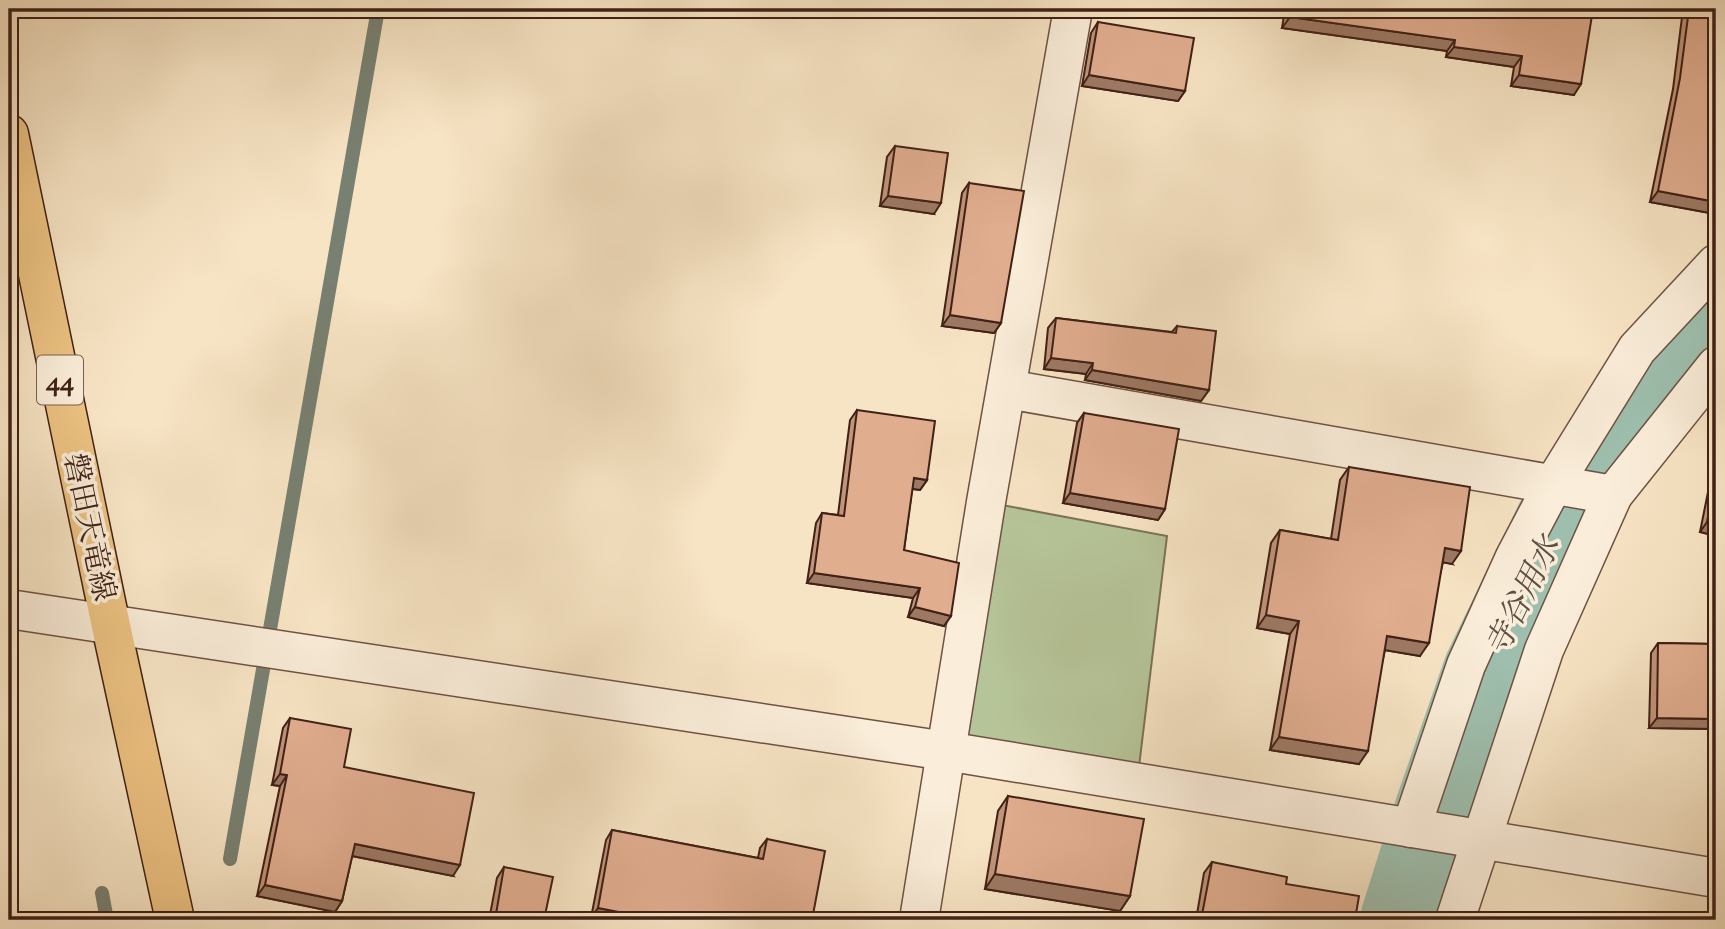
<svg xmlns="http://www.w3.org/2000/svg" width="1725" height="929" font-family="'Sorts Mill Goudy','Noto Serif JP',serif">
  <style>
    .green { fill: #b6c599; stroke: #7b7358; stroke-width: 2 }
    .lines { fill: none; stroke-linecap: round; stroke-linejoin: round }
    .stream { stroke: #788071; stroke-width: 14 }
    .river { stroke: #9ebfae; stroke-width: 86 }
    .minor-casing { stroke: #6e5242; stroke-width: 41 }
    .tertiary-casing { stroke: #6e5242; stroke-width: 41 }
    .primary-casing { stroke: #402116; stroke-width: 41 }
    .minor { stroke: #faedd9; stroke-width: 38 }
    .tertiary { stroke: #faedd9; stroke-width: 38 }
    .primary { stroke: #ecc282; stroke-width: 38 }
    .wall { fill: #c1957b; stroke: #402116; stroke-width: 2 }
    .shaded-wall { fill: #9d7964; stroke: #402116; stroke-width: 2 }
    .building { fill: #e0ad8f; stroke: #402116; stroke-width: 2 }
    .labels { text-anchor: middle; stroke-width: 7; stroke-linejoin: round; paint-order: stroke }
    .shield { fill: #faedd9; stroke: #785e50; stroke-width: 2 }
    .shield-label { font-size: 28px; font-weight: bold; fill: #402116 }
    .street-label { font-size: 30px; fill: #402116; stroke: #faedd9 }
    .water-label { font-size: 32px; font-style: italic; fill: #5c5044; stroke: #faedd9 }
  </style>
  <rect width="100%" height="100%" fill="#f7e4c4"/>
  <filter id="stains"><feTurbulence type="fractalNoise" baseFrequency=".00286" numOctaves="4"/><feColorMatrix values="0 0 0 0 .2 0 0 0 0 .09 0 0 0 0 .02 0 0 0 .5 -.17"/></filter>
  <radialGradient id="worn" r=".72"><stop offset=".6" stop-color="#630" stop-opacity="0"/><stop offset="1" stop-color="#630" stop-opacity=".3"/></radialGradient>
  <polygon class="green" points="986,502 1167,536 1137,783 946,751"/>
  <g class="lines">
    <g class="stream">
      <polyline points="230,859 378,9"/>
      <polyline points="102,893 107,920"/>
    </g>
    <polyline class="river" points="1403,920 1438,809 1486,671 1557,524 1689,338 1716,310"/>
    <defs>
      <g id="minor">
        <polyline points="1007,389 1613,495"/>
        <polyline points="1411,828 1466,665 1515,557 1553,485 1637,349 1716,264"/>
        <polyline points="919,920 986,502 1073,9"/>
      </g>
      <g id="tertiary">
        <polyline points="9,609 946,751 1716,878"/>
        <polyline points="1455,920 1544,650 1613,495 1716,366"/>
      </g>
      <polyline id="primary" points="9,134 111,626 175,920"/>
    </defs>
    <use href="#minor" class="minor-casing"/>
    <use href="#tertiary" class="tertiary-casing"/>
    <use href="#primary" class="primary-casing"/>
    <use href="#minor" class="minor"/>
    <use href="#tertiary" class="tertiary"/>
    <use href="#primary" class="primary"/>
  </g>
  <g class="wall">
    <polygon points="1285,9 1593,9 1574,95 1511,86 1514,67 1446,57 1447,51 1282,28"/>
    <polygon points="1683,9 1716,9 1715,214 1650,202 1673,89"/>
    <polygon points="1098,22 1185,91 1178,101 1082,86 1091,33"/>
    <polygon points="895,146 934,214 880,206 887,157"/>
    <polygon points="969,183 1001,323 994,333 942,326 962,193"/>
    <polygon points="1056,318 1172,332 1177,326 1209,390 1201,401 1085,380 1086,374 1044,369 1048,328"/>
    <polygon points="857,410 927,480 920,490 912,489 904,550 944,626 908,617 913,598 807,583 816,523 822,513 838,515 850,420"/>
    <polygon points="1084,413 1165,509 1158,520 1063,503 1077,423"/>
    <polygon points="1716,462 1716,536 1700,532 1713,467"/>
    <polygon points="1349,467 1452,564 1443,562 1420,656 1385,650 1359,764 1270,750 1290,634 1257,628 1271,543 1280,530 1331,539 1340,480"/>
    <polygon points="1658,643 1716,644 1716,729 1649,728 1651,653"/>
    <polygon points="290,718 344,767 453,876 352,856 342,901 335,912 257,896 280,786 272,785 283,728"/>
    <polygon points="1008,796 1130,896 1120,911 985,889 998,811"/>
    <polygon points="612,830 758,858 760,848 767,839 812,920 603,920 591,918 606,840"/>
    <polygon points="1212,862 1355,920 1196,920 1204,873"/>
    <polygon points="504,867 544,920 489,920 497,878"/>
  </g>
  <g class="shaded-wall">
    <polygon points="1290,17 1455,40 1447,51 1282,28"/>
    <polygon points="1454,47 1522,56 1514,67 1446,57"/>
    <polygon points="1089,75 1185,91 1178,101 1082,86"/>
    <polygon points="1519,75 1581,84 1574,95 1511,86"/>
    <polygon points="1658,191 1716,202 1716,212 1715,214 1650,202"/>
    <polygon points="888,196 941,203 934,214 880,206"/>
    <polygon points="950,315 1001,323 994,333 942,326"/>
    <polygon points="1051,358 1093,363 1086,374 1044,369"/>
    <polygon points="1092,370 1209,390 1201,401 1085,380"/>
    <polygon points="914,478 927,480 920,490 907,488"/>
    <polygon points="1070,493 1165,509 1158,520 1063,503"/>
    <polygon points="1707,522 1716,524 1716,536 1700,532"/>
    <polygon points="1445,548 1461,551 1452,564 1436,561"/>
    <polygon points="814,573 920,588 913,598 807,583"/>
    <polygon points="915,607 951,616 944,626 908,617"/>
    <polygon points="1266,615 1299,621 1290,634 1257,628"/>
    <polygon points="1387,636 1429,643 1420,656 1378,649"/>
    <polygon points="1657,718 1716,719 1716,729 1649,728"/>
    <polygon points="1279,737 1368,751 1359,764 1270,750"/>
    <polygon points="280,774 287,775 280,786 272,785"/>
    <polygon points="355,844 460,865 453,876 347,855"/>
    <polygon points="995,874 1130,896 1120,911 985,889"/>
    <polygon points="265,885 342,901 335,912 257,896"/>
    <polygon points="598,908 660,920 603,920 591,918"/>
  </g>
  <g class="building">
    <polygon points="1291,9 1593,9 1581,84 1519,75 1522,56 1454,47 1455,40 1290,17"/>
    <polygon points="1689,9 1716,9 1716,202 1658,191 1680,78"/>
    <polygon points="1098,22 1194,38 1185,91 1089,75"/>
    <polygon points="895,146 948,153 941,203 888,196"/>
    <polygon points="969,183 1024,191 1001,323 950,315"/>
    <polygon points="1056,318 1176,333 1177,326 1216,331 1209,390 1092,370 1093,363 1051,358"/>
    <polygon points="857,410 935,421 927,480 914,478 904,550 959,563 951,616 915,607 920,588 814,573 822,513 844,516"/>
    <polygon points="1084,413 1179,429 1165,509 1070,493"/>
    <polygon points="1349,467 1470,487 1461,551 1445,548 1429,643 1387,636 1368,751 1279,737 1299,621 1266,615 1280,530 1338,540"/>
    <polygon points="1716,475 1716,524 1707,522"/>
    <polygon points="1658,643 1716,644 1716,719 1657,718"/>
    <polygon points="290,718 351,729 344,767 474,793 460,865 355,844 342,901 265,885 287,775 280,774"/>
    <polygon points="1008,796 1144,819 1130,896 995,874"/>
    <polygon points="612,830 763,859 767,839 825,851 812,920 660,920 598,908"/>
    <polygon points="1212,862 1287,877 1286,884 1359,896 1355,920 1201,920"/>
    <polygon points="504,867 553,877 544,920 495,920"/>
    <polygon points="1511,914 1547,920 1510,920"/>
  </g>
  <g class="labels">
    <rect class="shield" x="37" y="355.5" width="46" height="49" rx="5"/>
    <g class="shield-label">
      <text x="60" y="390">44</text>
    </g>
    <g class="street-label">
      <text transform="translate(90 527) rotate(78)" y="10">磐田天竜線</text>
    </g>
    <g class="water-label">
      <text transform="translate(1522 596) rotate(-64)" y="11">寺谷用水</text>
    </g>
  </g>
  <rect width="1725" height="929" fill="none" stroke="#f7e4c4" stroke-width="35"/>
  <rect x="10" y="10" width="1704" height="908" fill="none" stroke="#402116" stroke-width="3.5"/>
  <rect x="18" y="18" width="1690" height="894" fill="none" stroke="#402116" stroke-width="2"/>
  <rect width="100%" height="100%" filter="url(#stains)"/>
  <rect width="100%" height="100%" fill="url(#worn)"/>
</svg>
